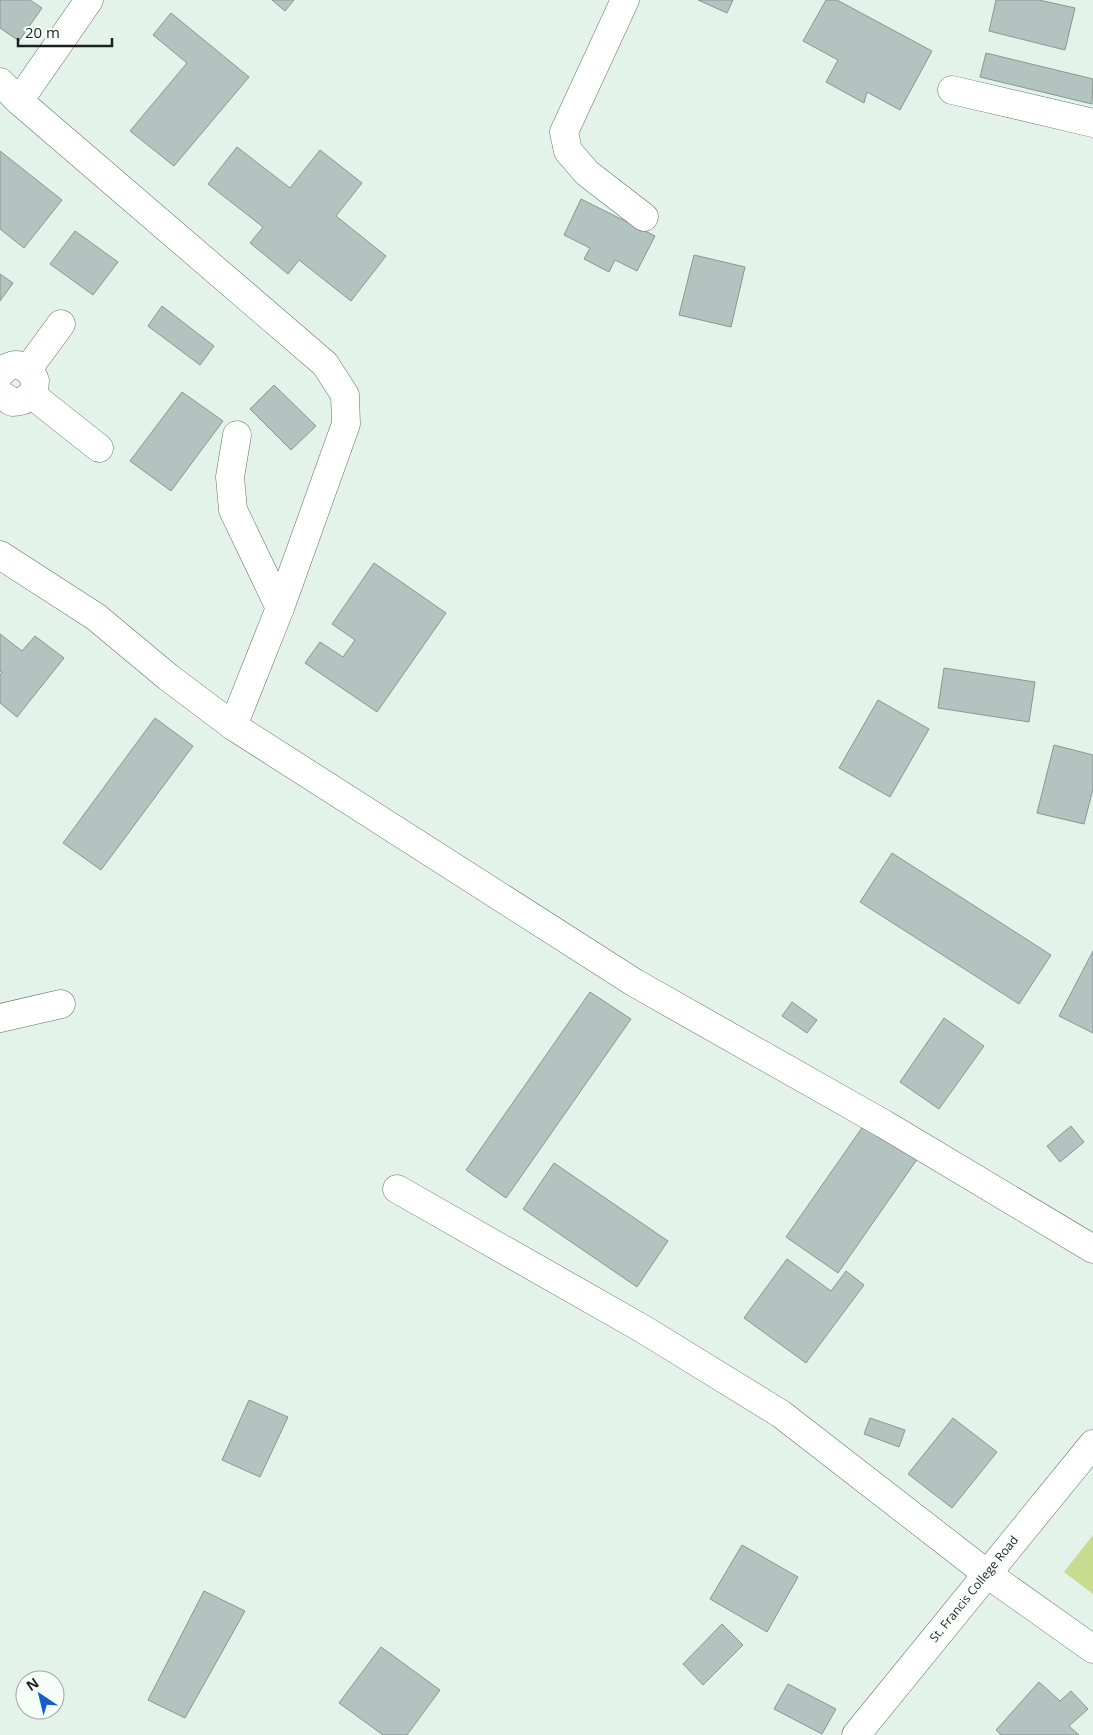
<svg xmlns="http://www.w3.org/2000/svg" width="1093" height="1735" font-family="'Open Sans',sans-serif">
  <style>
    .green { fill: #c9db8e }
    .building { fill: #b3c4c0; stroke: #879894 }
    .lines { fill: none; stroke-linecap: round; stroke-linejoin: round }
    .minor-casing { stroke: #627068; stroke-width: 29 }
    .major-casing { stroke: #627068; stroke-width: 29 }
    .minor { stroke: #fff; stroke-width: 28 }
    .major { stroke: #fff; stroke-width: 28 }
    .labels { text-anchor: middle; stroke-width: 4; stroke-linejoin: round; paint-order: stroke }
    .street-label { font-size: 12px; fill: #1b211e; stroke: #f5fef9 }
  </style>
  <rect width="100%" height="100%" fill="#e3f3e9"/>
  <polygon class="green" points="1093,1535 1093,1594 1064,1572"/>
  <g class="building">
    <polygon points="0,0 30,0 42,8 19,41 0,28"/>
    <polygon points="272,0 294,0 285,11"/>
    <polygon points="698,0 733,0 727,13"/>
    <polygon points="826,0 837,0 932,51 900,110 867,92 864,103 826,82 838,60 803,41"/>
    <polygon points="996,0 1039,0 1075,8 1065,50 989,31"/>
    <polygon points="171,13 249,77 174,166 130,131 187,63 153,35"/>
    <polygon points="986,53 1093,79 1092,104 980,77"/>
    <polygon points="237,147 290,188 320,150 362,183 336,216 386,256 351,301 299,260 288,274 250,243 263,227 208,184"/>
    <polygon points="0,151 62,200 24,248 0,229"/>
    <polygon points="581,199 655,236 637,271 615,260 609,272 584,259 590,248 564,235"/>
    <polygon points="75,231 118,262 93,295 50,264"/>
    <polygon points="694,255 745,267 731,327 679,315"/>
    <polygon points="0,274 13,283 0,301"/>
    <polygon points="162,306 214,346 200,365 148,326"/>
    <polygon points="274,385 316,426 291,450 250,409"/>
    <polygon points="182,392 223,421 171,491 130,461"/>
    <polygon points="374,563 446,613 377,712 305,663 320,642 343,657 355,640 332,624"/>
    <polygon points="0,634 22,651 35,636 64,658 17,717 0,703 0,675 2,672 0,671"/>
    <polygon points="944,668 1035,682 1029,722 938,708"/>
    <polygon points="878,700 929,729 890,797 839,768"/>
    <polygon points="155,718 193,746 101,870 63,843"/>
    <polygon points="1054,745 1093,755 1093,789 1084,824 1037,813"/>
    <polygon points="892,853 1051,955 1019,1004 860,902"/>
    <polygon points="1093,951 1093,1033 1059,1016"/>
    <polygon points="590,992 631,1019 506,1198 466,1170"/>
    <polygon points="792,1002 817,1020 807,1033 782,1016"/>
    <polygon points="944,1018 984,1046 939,1109 900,1082"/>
    <polygon points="866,1122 918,1158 838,1273 786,1237"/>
    <polygon points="1071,1126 1084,1142 1060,1162 1047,1146"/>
    <polygon points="554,1163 668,1241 637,1287 523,1209"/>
    <polygon points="787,1259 831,1291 846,1271 864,1285 806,1363 744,1318"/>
    <polygon points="249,1400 288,1417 260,1477 222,1460"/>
    <polygon points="870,1418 905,1430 899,1447 864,1434"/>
    <polygon points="953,1418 997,1452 952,1508 908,1474"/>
    <polygon points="742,1545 798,1577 767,1632 710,1599"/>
    <polygon points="204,1591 245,1611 185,1718 148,1700"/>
    <polygon points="722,1624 743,1645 703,1685 683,1664"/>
    <polygon points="381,1647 440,1690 407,1735 383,1735 339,1703"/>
    <polygon points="1039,1682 1060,1701 1071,1691 1088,1709 1069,1726 1079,1735 1001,1735 996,1730"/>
    <polygon points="788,1684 836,1709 822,1734 774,1709"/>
  </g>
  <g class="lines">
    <defs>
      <g id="minor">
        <polyline points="625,0 564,132 568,151 587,173 644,217"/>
        <polyline points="0,82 19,101 325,364 345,395 346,424 280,608 233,726"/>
        <polyline points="952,90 1093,123"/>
        <polyline points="19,101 89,0"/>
        <polyline points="28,369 61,324"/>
        <path d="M0,374c12,-15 29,-10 35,7 0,15 -9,21 -23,21l-12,-8"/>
        <polyline points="32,395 99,448"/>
        <polyline points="237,435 230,477 233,510 280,608"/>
        <polyline points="0,555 96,617 168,677 233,726 635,983 884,1124 1093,1249"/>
        <polyline points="0,1018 61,1004"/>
        <polyline points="397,1189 643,1329 781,1414 986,1573 1093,1649"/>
      </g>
      <polyline id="major" points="856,1735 1093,1444"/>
    </defs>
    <use href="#minor" class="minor-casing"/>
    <use href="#major" class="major-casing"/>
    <use href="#minor" class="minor"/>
    <use href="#major" class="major"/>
  </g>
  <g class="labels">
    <g class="street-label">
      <text transform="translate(974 1589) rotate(-51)" y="4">St. Francis College Road</text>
    </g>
  </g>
  <g transform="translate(40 1695) rotate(325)"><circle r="24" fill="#f5fef9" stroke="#9ea6a1"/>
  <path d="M0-4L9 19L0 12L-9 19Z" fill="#155ec9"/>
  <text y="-8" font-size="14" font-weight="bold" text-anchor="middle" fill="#1b211e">N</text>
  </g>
  <path d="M18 38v8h94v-8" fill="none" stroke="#1b211e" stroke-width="2.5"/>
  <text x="25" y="38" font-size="15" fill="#1b211e" stroke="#f5fef9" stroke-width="4" paint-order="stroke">20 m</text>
</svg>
